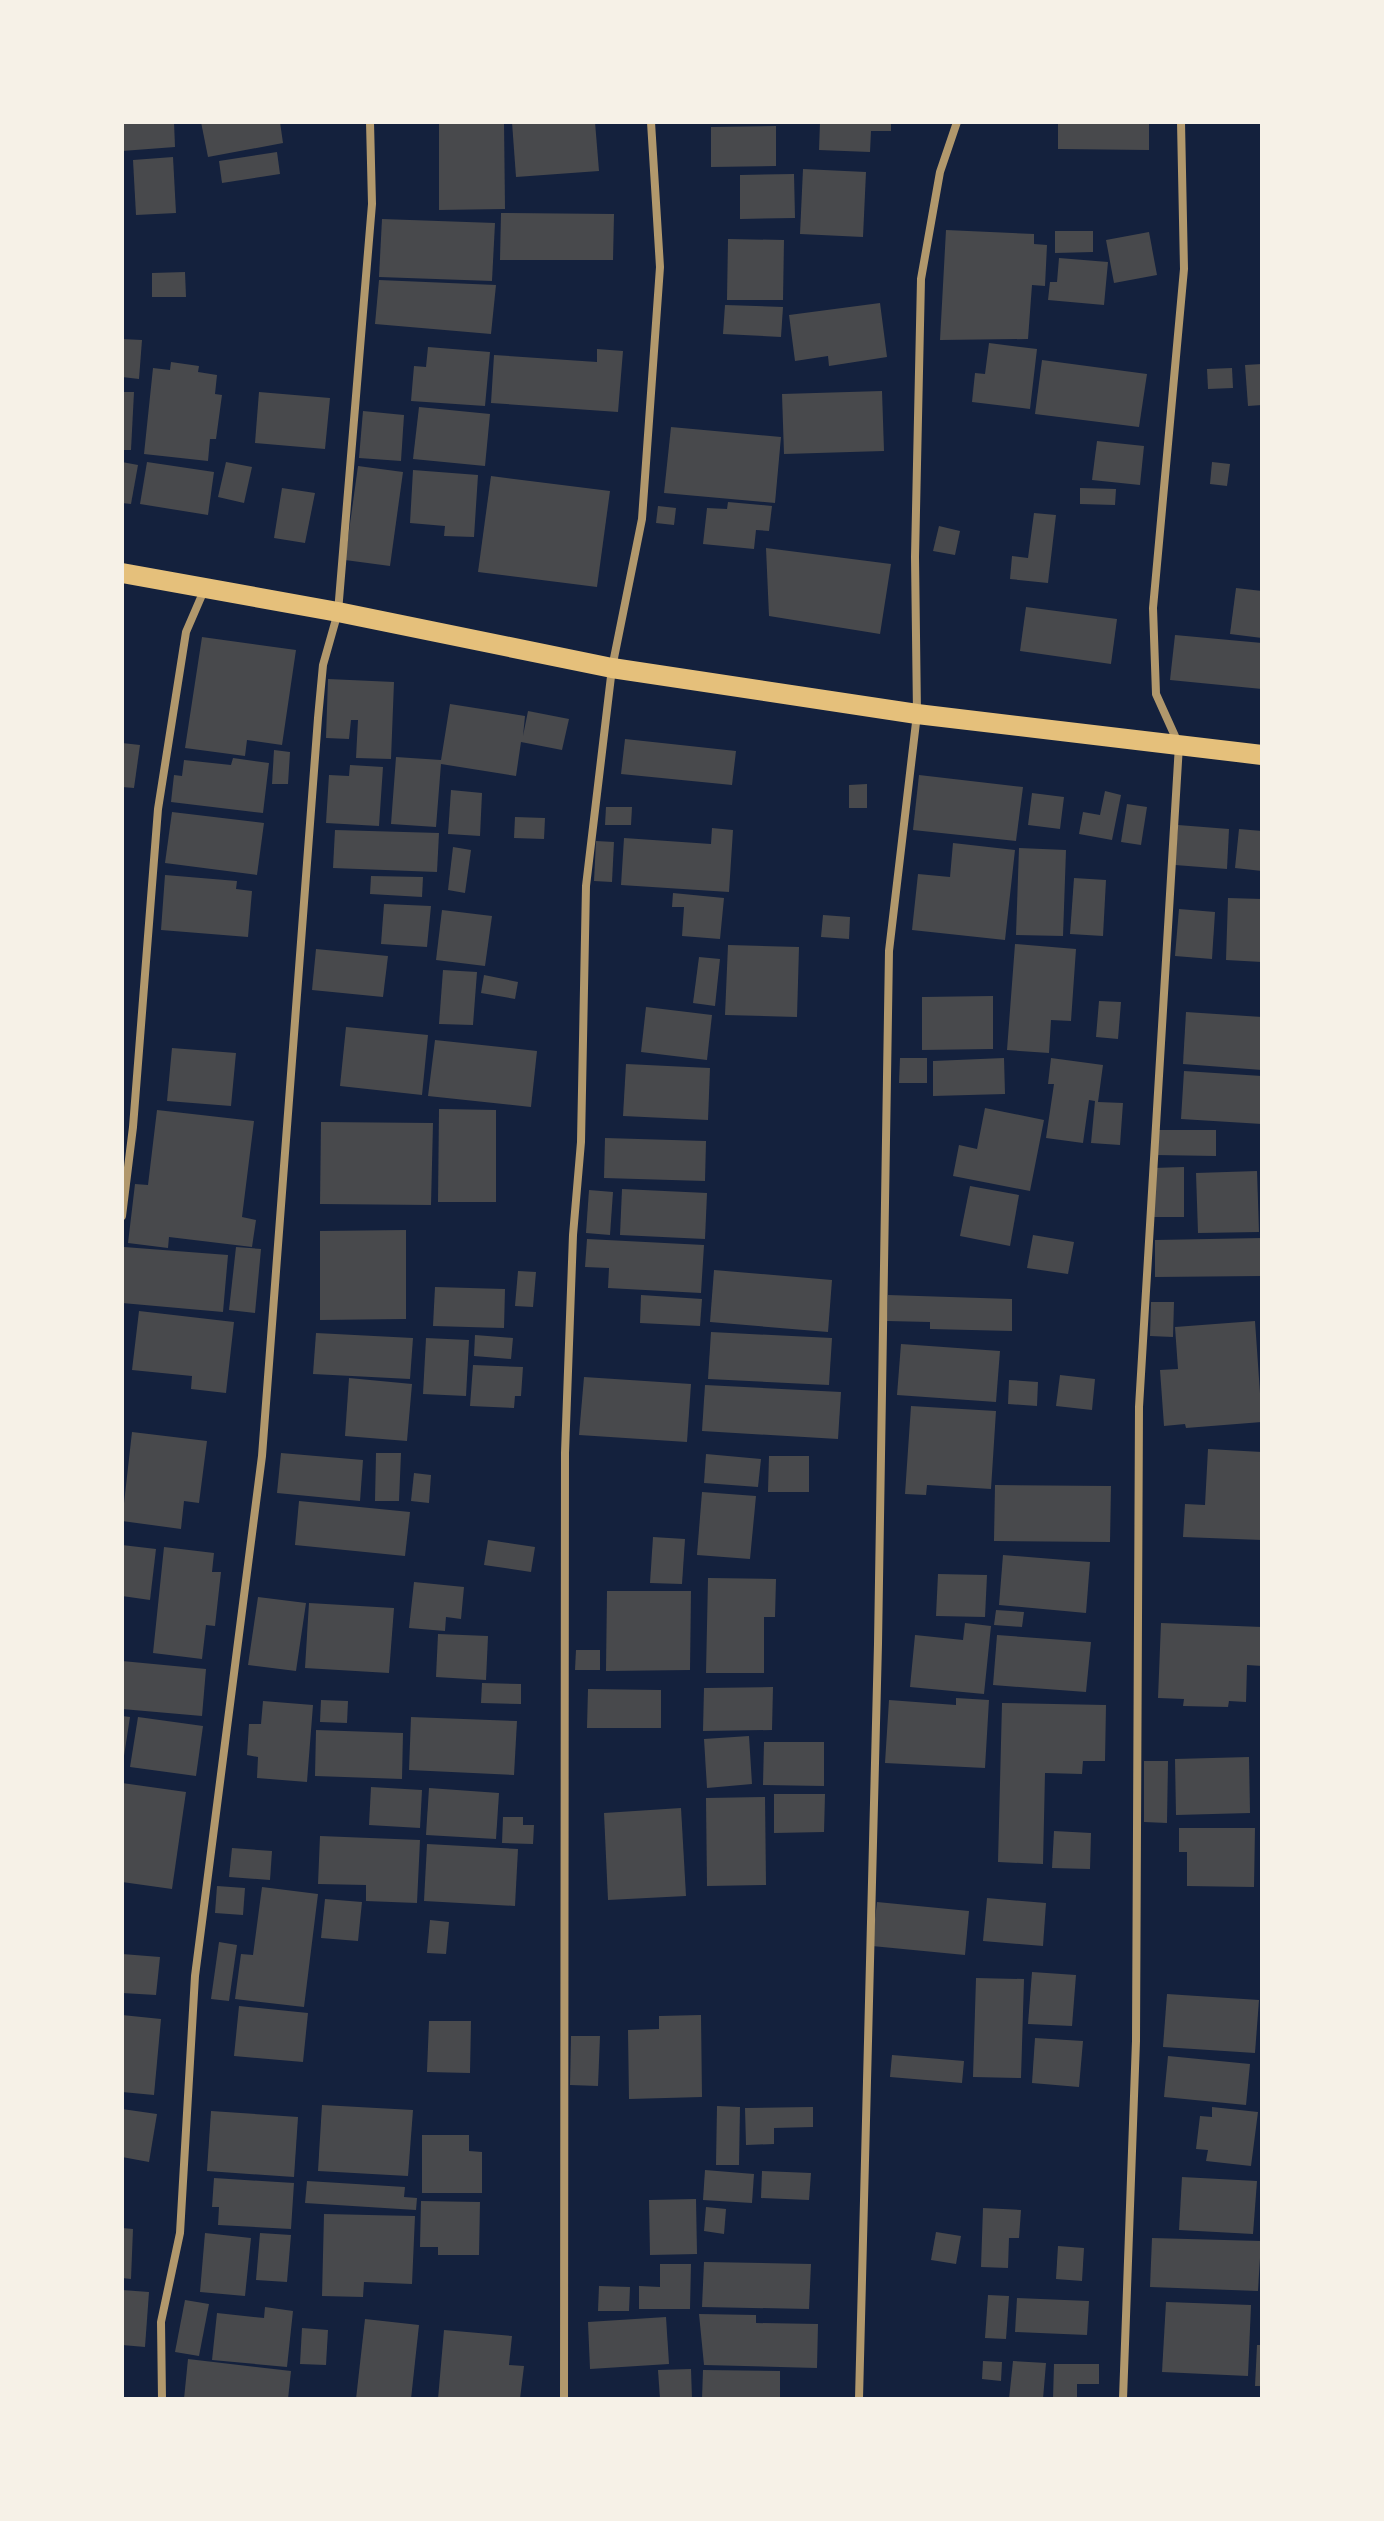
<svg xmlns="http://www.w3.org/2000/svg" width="1384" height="2521" font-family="Helvetica,sans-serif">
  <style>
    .building { fill: #48494c }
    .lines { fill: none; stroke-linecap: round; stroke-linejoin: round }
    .minor { stroke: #b1986c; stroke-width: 8 }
    .primary { stroke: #e5c07b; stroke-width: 20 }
  </style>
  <rect width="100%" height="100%" fill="#14213d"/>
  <g class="building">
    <polygon points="122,122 174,122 175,147 122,151"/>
    <polygon points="201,122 280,122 283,143 208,157"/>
    <polygon points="439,122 504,122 505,209 439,210"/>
    <polygon points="512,122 595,122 599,171 516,177"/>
    <polygon points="820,122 891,122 891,131 871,131 870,152 819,150"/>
    <polygon points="1058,122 1149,122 1149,150 1058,149"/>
    <polygon points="776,126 776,166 711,167 711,127"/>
    <polygon points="277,152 280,174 222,183 219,161"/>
    <polygon points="173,157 176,213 136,215 133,160"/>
    <polygon points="803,169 866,172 863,237 800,234"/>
    <polygon points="794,174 795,218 740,219 740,175"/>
    <polygon points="501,213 614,214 613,260 500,260"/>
    <polygon points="382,219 495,223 492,281 379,277"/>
    <polygon points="946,230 1034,234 1034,244 1047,245 1045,286 1032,285 1028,339 940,340"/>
    <polygon points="1055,231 1093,231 1093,252 1055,253"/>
    <polygon points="1149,232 1157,275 1114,283 1106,240"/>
    <polygon points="728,239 784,240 783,300 727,300"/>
    <polygon points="1059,258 1108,262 1104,305 1048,300 1050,282 1057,282"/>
    <polygon points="185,272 186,297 152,297 152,273"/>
    <polygon points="379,280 496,285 491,334 375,324"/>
    <polygon points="880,303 887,357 829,366 828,356 795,361 789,315"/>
    <polygon points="725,305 783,307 781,337 723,334"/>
    <polygon points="122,339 142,340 139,379 122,377"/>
    <polygon points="989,343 1037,349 1030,409 972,402 975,373 985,374"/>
    <polygon points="428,347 490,352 485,406 411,401 414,366 426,367"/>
    <polygon points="597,349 623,351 618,412 491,403 494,355 597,362"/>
    <polygon points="1042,360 1147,374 1139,427 1035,414"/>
    <polygon points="171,362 199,366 198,372 217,375 215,394 222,395 216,439 210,439 208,461 144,454 153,368 170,370"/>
    <polygon points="1262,364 1262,405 1248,406 1245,365"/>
    <polygon points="1232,368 1233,388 1208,389 1207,369"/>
    <polygon points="882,391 884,451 784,454 782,394"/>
    <polygon points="122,392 134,392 131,450 122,450"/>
    <polygon points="259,392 330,398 325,449 255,443"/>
    <polygon points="419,407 490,414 485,466 413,459"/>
    <polygon points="363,411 404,415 401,461 359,458"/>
    <polygon points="671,427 781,437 775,503 664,493"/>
    <polygon points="1097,441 1144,446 1140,485 1092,480"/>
    <polygon points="122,462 138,465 131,504 122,503"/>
    <polygon points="147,462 214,472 208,515 140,504"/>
    <polygon points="226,462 252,467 244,503 218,497"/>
    <polygon points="1212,462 1230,464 1227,486 1210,484"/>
    <polygon points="358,466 403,472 390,566 345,560"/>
    <polygon points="413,470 478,475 474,537 444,536 445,526 410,523"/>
    <polygon points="491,476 610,491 597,587 478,572"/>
    <polygon points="282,488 315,493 305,543 274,538"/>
    <polygon points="1080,488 1116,489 1115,505 1080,504"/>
    <polygon points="728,502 772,506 769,531 756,530 754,549 703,544 707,508 727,509"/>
    <polygon points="658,506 676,508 674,525 656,523"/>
    <polygon points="1034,513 1056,515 1048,583 1010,579 1012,556 1028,558"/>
    <polygon points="939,526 960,531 955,555 933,551"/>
    <polygon points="766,548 891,564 880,634 769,616"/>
    <polygon points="1236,588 1262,591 1262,638 1230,634"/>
    <polygon points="1026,607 1117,619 1111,664 1020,651"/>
    <polygon points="1175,635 1262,643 1262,689 1170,680"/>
    <polygon points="202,637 296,650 282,745 247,740 245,756 185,748"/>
    <polygon points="328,679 394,682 391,759 356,758 358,720 351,720 349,739 326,738"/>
    <polygon points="450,704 525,716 523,736 528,711 569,719 562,750 521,742 516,776 441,764 436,827 391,824 396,757 441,760"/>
    <polygon points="625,739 736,751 732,785 621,774"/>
    <polygon points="122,743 140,745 134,788 122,787"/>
    <polygon points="274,750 290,752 288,784 272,784"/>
    <polygon points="233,758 269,763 263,813 171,802 174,775 182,776 184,760 231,765"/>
    <polygon points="350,765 383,767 379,826 326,823 329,775 349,776"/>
    <polygon points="919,775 1023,787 1016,841 913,830"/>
    <polygon points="867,784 867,808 849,808 849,785"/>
    <polygon points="451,790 482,793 480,836 448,834"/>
    <polygon points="1105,791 1121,795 1112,840 1079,834 1083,812 1100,815"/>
    <polygon points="1032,793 1064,797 1060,829 1028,825"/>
    <polygon points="1127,804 1147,807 1141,845 1121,842"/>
    <polygon points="606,807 632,807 631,825 605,825"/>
    <polygon points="172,812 264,823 257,875 165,863"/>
    <polygon points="515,817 545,818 544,839 514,838"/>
    <polygon points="1178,825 1229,829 1227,869 1175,865"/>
    <polygon points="712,828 733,830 729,892 621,885 624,838 711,844"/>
    <polygon points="1239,829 1262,831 1262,871 1235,868"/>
    <polygon points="335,830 439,833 437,872 333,868"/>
    <polygon points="596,841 614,842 612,882 594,881"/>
    <polygon points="953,843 1015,850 1005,940 912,930 918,874 950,877"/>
    <polygon points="453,847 471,850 465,893 448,890"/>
    <polygon points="1019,848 1066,850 1063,936 1016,935"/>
    <polygon points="165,875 237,881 236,889 252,891 248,937 161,930"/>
    <polygon points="371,876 423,877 422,897 370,894"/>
    <polygon points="1074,878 1106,880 1103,936 1070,934"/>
    <polygon points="673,893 724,898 720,939 682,936 684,907 672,907"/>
    <polygon points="1228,898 1262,899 1262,962 1226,960"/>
    <polygon points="384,904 431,906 427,947 381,944"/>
    <polygon points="1179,909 1215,912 1212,959 1175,956"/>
    <polygon points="442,910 492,916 485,966 436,960"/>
    <polygon points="823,915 850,917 849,939 821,937"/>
    <polygon points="1015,944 1076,949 1071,1021 1051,1020 1049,1053 1007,1050"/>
    <polygon points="728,945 799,947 797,1017 725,1015"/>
    <polygon points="316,949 388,956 383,997 312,990"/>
    <polygon points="699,957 720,959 715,1006 693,1003"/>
    <polygon points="443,970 477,972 473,1025 439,1024"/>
    <polygon points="484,975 518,982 515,999 481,993"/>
    <polygon points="993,996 993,1049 922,1050 922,997"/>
    <polygon points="1099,1001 1121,1002 1118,1039 1096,1037"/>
    <polygon points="646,1007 712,1015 707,1060 641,1052"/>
    <polygon points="1186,1012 1262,1017 1262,1070 1183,1064"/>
    <polygon points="346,1027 428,1035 422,1095 340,1086"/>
    <polygon points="435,1040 537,1051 531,1107 428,1096"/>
    <polygon points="172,1048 236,1053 231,1106 167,1101"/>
    <polygon points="900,1058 927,1058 927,1083 899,1083"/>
    <polygon points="1004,1058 1005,1094 933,1096 933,1061"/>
    <polygon points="1051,1058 1103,1065 1098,1102 1123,1103 1120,1145 1091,1143 1095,1101 1089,1100 1083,1143 1046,1138 1054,1084 1048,1084"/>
    <polygon points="626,1064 710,1068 708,1120 623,1116"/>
    <polygon points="1184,1071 1262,1076 1262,1124 1181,1119"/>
    <polygon points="985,1108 1044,1120 1030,1191 953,1176 959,1145 977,1149"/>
    <polygon points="439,1109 496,1110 496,1202 438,1202"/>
    <polygon points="157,1110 254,1121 242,1217 256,1220 252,1247 169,1237 168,1248 128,1243 135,1184 148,1185"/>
    <polygon points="321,1122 433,1123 431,1205 320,1204"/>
    <polygon points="1156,1130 1216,1130 1216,1156 1155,1155"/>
    <polygon points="605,1138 706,1141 705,1181 604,1178"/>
    <polygon points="1184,1167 1184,1217 1152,1217 1153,1168"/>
    <polygon points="1257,1171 1259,1232 1198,1233 1196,1173"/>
    <polygon points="970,1186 1019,1195 1010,1246 960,1236"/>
    <polygon points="622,1189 707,1193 705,1239 620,1235"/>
    <polygon points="589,1190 613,1192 610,1235 586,1233"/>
    <polygon points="406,1230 406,1319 320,1320 320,1231"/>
    <polygon points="1033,1235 1074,1242 1068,1274 1027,1268"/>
    <polygon points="1262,1238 1262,1276 1155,1277 1155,1240"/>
    <polygon points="587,1239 704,1245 701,1293 608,1288 609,1268 585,1267"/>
    <polygon points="124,1247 228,1255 223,1312 122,1303"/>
    <polygon points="236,1247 261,1249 255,1313 229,1310"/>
    <polygon points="714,1270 832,1280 828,1332 710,1322"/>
    <polygon points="518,1271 536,1272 533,1307 515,1306"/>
    <polygon points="435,1287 505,1289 504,1328 433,1326"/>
    <polygon points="641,1295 702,1299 700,1326 640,1323"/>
    <polygon points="888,1295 1012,1299 1012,1331 930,1329 930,1322 887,1321"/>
    <polygon points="1151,1302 1174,1302 1173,1337 1150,1336"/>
    <polygon points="139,1311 234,1322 226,1393 191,1389 192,1376 132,1370"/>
    <polygon points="1255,1321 1262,1422 1186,1428 1185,1424 1164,1426 1160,1370 1178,1369 1175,1327"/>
    <polygon points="711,1332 832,1338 829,1385 708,1379"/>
    <polygon points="316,1333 413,1338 410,1379 313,1374"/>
    <polygon points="475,1335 513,1338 511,1359 474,1356"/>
    <polygon points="426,1338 469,1340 466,1396 423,1394"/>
    <polygon points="901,1344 1000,1351 996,1402 897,1395"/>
    <polygon points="473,1365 523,1367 521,1396 515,1396 514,1408 470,1406"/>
    <polygon points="1060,1375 1095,1379 1092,1410 1056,1406"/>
    <polygon points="584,1377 691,1384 687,1442 579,1435"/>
    <polygon points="349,1378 412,1384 407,1441 345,1436"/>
    <polygon points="1009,1380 1038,1382 1037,1406 1008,1404"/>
    <polygon points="705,1385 841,1392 838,1439 702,1431"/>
    <polygon points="911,1406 996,1411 991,1489 927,1485 926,1495 905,1494"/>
    <polygon points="132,1432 207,1441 199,1503 184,1501 181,1529 122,1521"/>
    <polygon points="1208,1449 1262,1452 1262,1540 1183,1537 1185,1504 1205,1505"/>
    <polygon points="281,1453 363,1460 360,1501 277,1493"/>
    <polygon points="376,1453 401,1453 399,1501 375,1501"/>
    <polygon points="706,1454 761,1459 758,1487 704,1483"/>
    <polygon points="769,1456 809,1456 809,1492 768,1492"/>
    <polygon points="414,1473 431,1475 429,1503 411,1501"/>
    <polygon points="995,1485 1111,1486 1110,1542 994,1541"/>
    <polygon points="702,1492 756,1496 750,1559 697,1555"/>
    <polygon points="299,1501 410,1512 405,1556 295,1545"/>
    <polygon points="653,1537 685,1539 682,1584 650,1583"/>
    <polygon points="488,1540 535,1547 531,1572 484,1565"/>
    <polygon points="122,1545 156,1549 150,1600 122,1596"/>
    <polygon points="164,1547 214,1553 212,1572 221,1572 215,1626 206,1625 202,1659 153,1653"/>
    <polygon points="1003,1555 1090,1562 1086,1613 999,1605"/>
    <polygon points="938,1574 987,1575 985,1617 936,1616"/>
    <polygon points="708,1578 776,1579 775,1617 764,1617 764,1673 706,1673"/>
    <polygon points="414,1582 464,1587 461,1619 446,1617 445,1631 409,1628"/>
    <polygon points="607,1591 691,1591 690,1670 606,1671"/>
    <polygon points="258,1597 306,1603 296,1671 248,1665"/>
    <polygon points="309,1603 394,1608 389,1673 305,1668"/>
    <polygon points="996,1610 1024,1612 1022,1627 994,1625"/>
    <polygon points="965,1623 991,1626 984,1694 910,1687 915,1635 963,1640"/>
    <polygon points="1161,1623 1262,1627 1262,1666 1247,1665 1246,1702 1229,1701 1228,1707 1183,1706 1184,1699 1158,1698"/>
    <polygon points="438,1634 488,1636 486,1680 436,1677"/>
    <polygon points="997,1635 1091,1642 1086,1692 993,1685"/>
    <polygon points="576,1650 600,1650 600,1670 575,1670"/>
    <polygon points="122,1661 206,1669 202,1716 122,1709"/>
    <polygon points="482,1683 521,1684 521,1704 481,1703"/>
    <polygon points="773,1687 772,1730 703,1731 704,1688"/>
    <polygon points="588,1689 661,1690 661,1728 587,1728"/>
    <polygon points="956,1698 989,1700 985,1768 885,1763 889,1700 956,1705"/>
    <polygon points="321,1700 348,1701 347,1723 320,1722"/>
    <polygon points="263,1701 313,1705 307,1782 257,1778 258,1757 247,1755 249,1724 261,1724"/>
    <polygon points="1002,1703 1106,1705 1105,1761 1083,1761 1082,1774 1045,1773 1043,1864 998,1862"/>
    <polygon points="122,1716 130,1717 124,1756 122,1756"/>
    <polygon points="138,1717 203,1726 196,1776 130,1767"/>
    <polygon points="411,1717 517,1721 514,1775 409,1770"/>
    <polygon points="316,1730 403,1733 402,1779 315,1776"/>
    <polygon points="749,1736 752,1784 707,1788 704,1739"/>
    <polygon points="764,1742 824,1742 824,1786 763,1785"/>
    <polygon points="1249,1757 1250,1813 1176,1815 1175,1759"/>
    <polygon points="1144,1761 1168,1761 1167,1823 1144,1822"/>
    <polygon points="122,1783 186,1792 172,1889 122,1882"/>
    <polygon points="371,1787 422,1790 420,1828 369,1825"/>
    <polygon points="429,1788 499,1793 496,1839 426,1835"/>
    <polygon points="774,1794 825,1794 824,1832 774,1833"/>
    <polygon points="765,1797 766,1885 707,1886 706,1798"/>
    <polygon points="681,1808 686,1896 608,1900 604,1813"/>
    <polygon points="503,1817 523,1817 523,1825 534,1825 533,1844 502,1843"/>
    <polygon points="1179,1828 1255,1828 1254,1887 1187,1886 1187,1852 1179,1852"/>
    <polygon points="1054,1831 1091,1833 1090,1869 1052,1868"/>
    <polygon points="320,1836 420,1840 417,1903 366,1901 366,1885 318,1884"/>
    <polygon points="427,1844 518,1849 515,1906 424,1901"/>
    <polygon points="232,1848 272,1851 270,1880 229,1877"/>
    <polygon points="217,1886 245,1888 243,1915 215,1913"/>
    <polygon points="262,1887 318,1894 304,2007 235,1999 241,1954 253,1955"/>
    <polygon points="987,1898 1046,1903 1043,1946 983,1941"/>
    <polygon points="325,1899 362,1902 358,1941 321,1938"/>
    <polygon points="877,1902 969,1911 965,1955 872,1946"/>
    <polygon points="430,1920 449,1922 446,1954 427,1953"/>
    <polygon points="219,1942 237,1945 229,2001 211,1999"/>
    <polygon points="122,1954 160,1957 156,1995 122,1993"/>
    <polygon points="1032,1972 1076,1975 1072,2026 1028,2024"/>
    <polygon points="976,1978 1024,1979 1021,2078 973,2077"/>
    <polygon points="1167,1994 1259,2000 1255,2053 1163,2047"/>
    <polygon points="239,2006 308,2013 303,2062 234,2056"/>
    <polygon points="122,2015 161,2019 154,2095 122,2092"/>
    <polygon points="701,2015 702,2097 629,2099 628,2030 659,2029 659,2016"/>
    <polygon points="429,2021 471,2021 470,2073 427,2072"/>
    <polygon points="571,2036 600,2036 598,2086 570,2085"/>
    <polygon points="1035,2038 1083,2041 1079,2087 1032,2083"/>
    <polygon points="892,2055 964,2061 962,2083 890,2077"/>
    <polygon points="1168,2056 1250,2064 1246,2105 1164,2097"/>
    <polygon points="322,2105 413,2110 408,2176 318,2171"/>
    <polygon points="717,2106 740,2107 739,2165 716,2165"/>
    <polygon points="813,2107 813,2127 774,2128 774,2144 746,2145 745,2108"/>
    <polygon points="1212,2107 1258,2112 1251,2166 1206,2161 1208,2150 1196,2149 1200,2116 1212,2117"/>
    <polygon points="122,2109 157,2114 149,2162 122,2157"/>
    <polygon points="211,2111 298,2117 294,2177 207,2171"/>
    <polygon points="422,2135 469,2135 469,2151 482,2152 482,2193 422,2193"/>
    <polygon points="705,2170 754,2174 752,2203 703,2200"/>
    <polygon points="762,2171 811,2173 809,2200 761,2198"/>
    <polygon points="1182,2177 1257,2181 1253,2234 1179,2230"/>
    <polygon points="214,2178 294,2183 291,2229 218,2225 219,2207 212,2207"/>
    <polygon points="307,2181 405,2187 404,2197 417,2198 416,2210 305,2203"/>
    <polygon points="696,2199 697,2254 650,2255 649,2200"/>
    <polygon points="421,2201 480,2202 479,2255 438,2255 438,2247 420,2247"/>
    <polygon points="706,2207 726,2209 724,2234 704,2231"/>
    <polygon points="983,2208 1021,2210 1019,2238 1009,2238 1008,2268 981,2267"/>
    <polygon points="324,2214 415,2216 412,2284 364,2282 363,2297 322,2296"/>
    <polygon points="122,2228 133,2229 131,2279 122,2278"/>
    <polygon points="936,2232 961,2236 956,2264 931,2260"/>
    <polygon points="205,2233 251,2238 245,2296 200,2292"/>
    <polygon points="260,2233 291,2235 287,2282 256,2280"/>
    <polygon points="1152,2238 1261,2241 1258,2291 1150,2287"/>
    <polygon points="1058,2246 1084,2248 1082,2281 1056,2279"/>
    <polygon points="704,2262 811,2264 809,2309 702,2307"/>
    <polygon points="660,2264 691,2264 690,2309 639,2309 639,2286 660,2287"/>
    <polygon points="599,2286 630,2287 629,2311 598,2311"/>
    <polygon points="122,2290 149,2292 145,2347 122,2345"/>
    <polygon points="988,2295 1009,2296 1006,2339 985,2338"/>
    <polygon points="1017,2298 1089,2301 1087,2335 1015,2332"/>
    <polygon points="185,2300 209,2304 199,2356 175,2352"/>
    <polygon points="1166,2302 1251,2305 1248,2376 1162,2372"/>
    <polygon points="265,2307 293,2311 287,2367 212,2360 217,2313 264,2318"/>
    <polygon points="699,2314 756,2315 756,2323 818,2324 817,2368 704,2365"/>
    <polygon points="666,2317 669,2364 590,2369 588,2322"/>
    <polygon points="365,2319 419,2325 411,2399 356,2399"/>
    <polygon points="302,2328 328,2330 326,2365 300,2364"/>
    <polygon points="444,2330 512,2336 509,2365 524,2366 520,2399 438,2399"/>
    <polygon points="1257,2345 1262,2345 1262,2386 1255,2386"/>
    <polygon points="188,2359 291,2371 288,2399 184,2399"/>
    <polygon points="983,2361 1002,2362 1001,2381 982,2379"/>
    <polygon points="1013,2361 1046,2363 1043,2399 1009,2399"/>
    <polygon points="1054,2364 1099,2364 1099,2384 1077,2384 1077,2399 1053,2399"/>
    <polygon points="691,2369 692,2399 660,2399 658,2370"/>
    <polygon points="703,2370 780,2371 780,2399 702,2399"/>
  </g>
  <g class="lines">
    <g class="minor">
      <polyline points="122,1216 133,1127 158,809 186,632 205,588"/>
      <polyline points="162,2399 161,2322 180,2233 195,1976 262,1456 318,718 323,665 338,612 372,204 370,122"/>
      <polyline points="564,2399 565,1453 573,1235 581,1142 586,886 612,668 642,519 660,267 651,122"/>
      <polyline points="859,2399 878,1644 889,951 917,714 915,557 921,279 940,172 957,122"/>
      <polyline points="1123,2399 1136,2041 1139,1407 1179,745 1156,694 1153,608 1184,269 1181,122"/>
    </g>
    <polyline class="primary" points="122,573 338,612 612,668 917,714 1262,755"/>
  </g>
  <rect width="1384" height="2521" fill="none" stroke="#f6f1e7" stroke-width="248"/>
</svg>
